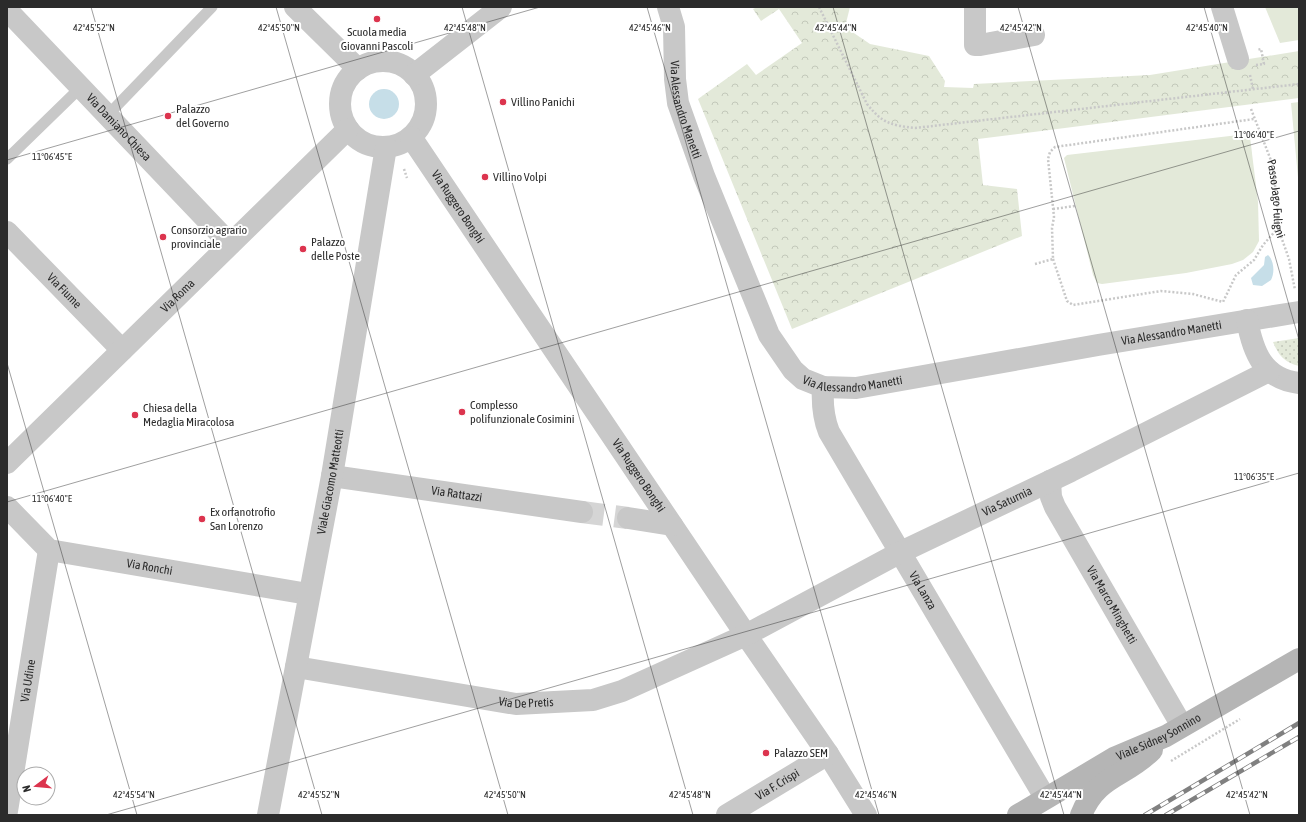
<svg xmlns="http://www.w3.org/2000/svg" width="1306" height="822" font-family="'Asap Condensed',sans-serif">
  <style>
    .grass { fill: #e3e9d9 }
    .park { fill: url(#park-crowns) }
    .garden { fill: url(#garden-dots) }
    .water { fill: #c6dee8 }
    .lines { fill: none; stroke-linecap: round; stroke-linejoin: round }
    .street-tunnel { stroke: #d5d5d5; stroke-width: 22; stroke-dasharray: 22 11; stroke-linecap: butt }
    .path { stroke: #c8c8c8; stroke-width: 2.5; stroke-dasharray: 2 2; stroke-linecap: butt }
    .lane { stroke: #c8c8c8; stroke-width: 11 }
    .street { stroke: #c8c8c8; stroke-width: 22 }
    .secondary { stroke: #b5b5b5; stroke-width: 22 }
    .rail-casing { stroke: #808080; stroke-width: 4.5 }
    .rail { stroke: #fff; stroke-width: 3; stroke-dasharray: 9; stroke-linecap: butt }
    .ticks { fill: none; stroke: #2b2b2b; stroke-width: 1; stroke-opacity: 0.45 }
    .poi-dot { fill: #dc344e; stroke: #fff; stroke-width: 1.5 }
    .labels { text-anchor: middle; stroke-width: 4; stroke-linejoin: round; paint-order: stroke }
    .poi-label { font-size: 12px; fill: #2b2b2b; stroke: #fff; text-anchor: start }
    .street-label { font-size: 12px; fill: #2b2b2b; stroke: #fff }
    .ticks-label { font-size: 10px; text-anchor: middle; fill: #2b2b2b; stroke: #fff; stroke-width: 4; stroke-linejoin: round; paint-order: stroke }
  </style>
  <defs>
    <pattern id="park-crowns" width="20" height="18" patternUnits="userSpaceOnUse"><rect width="20" height="18" fill="#e3e9d9"/><path d="M2 6a3 3 0 1 1 6 0M12 15a3 3 0 1 1 6 0" fill="none" stroke="#c3c8ba"/></pattern>
    <pattern id="garden-dots" width="8" height="8" patternUnits="userSpaceOnUse"><rect width="8" height="8" fill="#e3e9d9"/><path d="M2 2h.1M6 6h.1" fill="none" stroke="#c3c8ba" stroke-width="1.8" stroke-linecap="round"/></pattern>
  </defs>
  <rect width="100%" height="100%" fill="#fff"/>
  <g class="grass">
    <polygon points="1265,7 1299,7 1299,40 1280,43"/>
    <polygon points="1299,102 1299,188 1291,103"/>
    <polygon points="1247,134 1250,137 1258,202 1259,241 1253,252 1243,260 1232,264 1186,273 1102,284 1097,283 1093,275 1064,158 1067,155"/>
  </g>
  <polygon class="park" points="757,7 850,7 845,27 870,44 929,56 945,81 944,87 973,88 974,84 1150,75 1299,51 1299,98 978,139 983,185 1017,189 1022,236 792,329 698,99 747,64 756,75 802,43 779,9 761,21 753,9"/>
  <path class="garden" d="M1299,338v28c-15,-4 -20,-10 -26,-24z"/>
  <g class="water">
    <circle cx="384" cy="104" r="15"/>
    <path d="M1268,255c6,5 7,18 3,25l-9,6 -9,-1 -2,-7 13,-13 1,-8z"/>
  </g>
  <g class="lines">
    <polyline class="street-tunnel" points="582,512 628,518"/>
    <g class="path">
      <path d="M819,7l48,97c16,20 24,21 48,24l384,-44"/>
      <polyline points="1256,65 1264,64 1261,49 1257,50"/>
      <polyline points="1250,75 1253,89"/>
      <path id="s1" d="M1251,109l21,54 5,37 1,28 11,31 6,31"/>
      <polyline points="404,169 407,178"/>
      <polyline points="1053,209 1075,206"/>
      <polyline points="1053,259 1067,301 1073,305 1161,291 1193,294 1223,302 1236,275 1254,260 1263,245 1278,228"/>
      <polyline points="1035,264 1053,259 1052,228 1054,217 1048,159 1050,152 1055,147 1254,119"/>
      <polyline points="1171,761 1240,719"/>
    </g>
    <g class="lane">
      <polyline points="107,116 212,7"/>
      <polyline points="7,159 81,87"/>
    </g>
    <g class="street">
      <polyline points="295,7 358,69"/>
      <path id="s2" d="M668,7l6,20 1,52 3,24 26,73 65,159 24,35 10,9 20,8 33,1 242,-43 201,-33"/>
      <polyline points="975,7 975,45 980,45 1034,35"/>
      <polyline points="1222,7 1238,59"/>
      <path id="s3" d="M7,10l223,234"/>
      <circle cx="383" cy="104" r="43"/>
      <polyline points="414,75 501,7"/>
      <path id="s4" d="M411,137l335,498 82,119 38,61"/>
      <path id="s5" d="M7,232l115,118"/>
      <path d="M1247,320c6,32 16,59 52,63"/>
      <path id="s6" d="M823,387c-1,16 0,30 6,45l211,357"/>
      <path id="s7" d="M7,463l341,-334"/>
      <path id="s8" d="M332,476l250,36"/>
      <path id="s9" d="M1050,481l1,16 4,10 127,219"/>
      <path id="s10" d="M7,507l42,43 259,44"/>
      <polyline points="628,518 672,525"/>
      <path id="s11" d="M296,667l220,37 77,-4 29,-9 124,-56 153,-82 172,-82 198,-100"/>
      <path id="s12" d="M7,811l42,-261"/>
      <path id="s13" d="M268,815l64,-339 54,-329"/>
      <path id="s14" d="M727,815l101,-61"/>
    </g>
    <g class="secondary">
      <path id="s15" d="M1018,815l96,-57 52,-22 133,-77"/>
      <path d="M1081,815c16,-40 45,-38 71,-65"/>
    </g>
    <defs>
      <g id="rail">
        <polyline points="1145,815 1299,723"/>
        <polyline points="1166,815 1299,737"/>
      </g>
    </defs>
    <use href="#rail" class="rail-casing"/>
    <use href="#rail" class="rail"/>
  </g>
  <path class="ticks" d="M91,7l231,808M276,7l232,808M462,7l231,808M647,7l232,808M833,7l231,808M1018,7l232,808M1204,7l95,333M7,160l533,-153M7,363l130,452M7,502l1292,-371M106,815l1193,-342M1298,815h1"/>
  <g class="poi-dot">
    <circle cx="377" cy="19" r="4"/>
    <circle cx="503" cy="102" r="4"/>
    <circle cx="168" cy="116" r="4"/>
    <circle cx="485" cy="177" r="4"/>
    <circle cx="163" cy="237" r="4"/>
    <circle cx="303" cy="249" r="4"/>
    <circle cx="462" cy="412" r="4"/>
    <circle cx="135" cy="415" r="4"/>
    <circle cx="202" cy="519" r="4"/>
    <circle cx="766" cy="753" r="4"/>
  </g>
  <g class="labels">
    <g class="poi-label">
      <text x="377" y="36" text-anchor="middle">Scuola media<tspan x="377" dy="14">Giovanni Pascoli</tspan></text>
      <text x="511" y="106">Villino Panichi</text>
      <text x="176" y="113">Palazzo<tspan x="176" dy="14">del Governo</tspan></text>
      <text x="493" y="181">Villino Volpi</text>
      <text x="171" y="234">Consorzio agrario<tspan x="171" dy="14">provinciale</tspan></text>
      <text x="311" y="246">Palazzo<tspan x="311" dy="14">delle Poste</tspan></text>
      <text x="470" y="409">Complesso<tspan x="470" dy="14">polifunzionale Cosimini</tspan></text>
      <text x="143" y="412">Chiesa della<tspan x="143" dy="14">Medaglia Miracolosa</tspan></text>
      <text x="210" y="516">Ex orfanotrofio<tspan x="210" dy="14">San Lorenzo</tspan></text>
      <text x="774" y="757">Palazzo SEM</text>
    </g>
    <g class="street-label">
      <text dy="4" stroke="none"><textPath href="#s2" startOffset="105">Via Alessandro Manetti</textPath></text>
      <text dy="4" stroke="none"><textPath href="#s3" startOffset="162">Via Damiano Chiesa</textPath></text>
      <text dy="4" stroke="none"><textPath href="#s1" startOffset="94">Passo Jago Fuligni</textPath></text>
      <text dy="4" stroke="none"><textPath href="#s4" startOffset="84">Via Ruggero Bonghi</textPath></text>
      <text dy="4" stroke="none"><textPath href="#s5" startOffset="82">Via Fiume</textPath></text>
      <text dy="4" stroke="none"><textPath href="#s7" startOffset="239">Via Roma</textPath></text>
      <text dy="4" stroke="none"><textPath href="#s2" startOffset="777">Via Alessandro Manetti</textPath></text>
      <text dy="4" stroke="none"><textPath href="#s2" startOffset="453">Via Alessandro Manetti</textPath></text>
      <text dy="4" stroke="none"><textPath href="#s4" startOffset="408">Via Ruggero Bonghi</textPath></text>
      <text dy="4" stroke="none"><textPath href="#s13" startOffset="339">Viale Giacomo Matteotti</textPath></text>
      <text dy="4" stroke="none"><textPath href="#s8" startOffset="126">Via Rattazzi</textPath></text>
      <text dy="4" stroke="none"><textPath href="#s11" startOffset="760">Via Saturnia</textPath></text>
      <text dy="4" stroke="none"><textPath href="#s10" startOffset="162">Via Ronchi</textPath></text>
      <text dy="4" stroke="none"><textPath href="#s6" startOffset="230">Via Lanza</textPath></text>
      <text dy="4" stroke="none"><textPath href="#s9" startOffset="140">Via Marco Minghetti</textPath></text>
      <text dy="4" stroke="none"><textPath href="#s12" startOffset="132">Via Udine</textPath></text>
      <text dy="4" stroke="none"><textPath href="#s11" startOffset="233">Via De Pretis</textPath></text>
      <text dy="4" stroke="none"><textPath href="#s15" startOffset="161">Viale Sidney Sonnino</textPath></text>
      <text dy="4" stroke="none"><textPath href="#s14" startOffset="59">Via F. Crispi</textPath></text>
    </g>
  </g>
  <g class="ticks-label">
    <text x="94" y="31">42°45'52"N</text>
    <text x="279" y="31">42°45'50"N</text>
    <text x="465" y="31">42°45'48"N</text>
    <text x="650" y="31">42°45'46"N</text>
    <text x="836" y="31">42°45'44"N</text>
    <text x="1021" y="31">42°45'42"N</text>
    <text x="1207" y="31">42°45'40"N</text>
    <text x="1254" y="138">11°06'40"E</text>
    <text x="52" y="160">11°06'45"E</text>
    <text x="1254" y="480">11°06'35"E</text>
    <text x="52" y="502">11°06'40"E</text>
    <text x="134" y="798">42°45'54"N</text>
    <text x="319" y="798">42°45'52"N</text>
    <text x="505" y="798">42°45'50"N</text>
    <text x="690" y="798">42°45'48"N</text>
    <text x="876" y="798">42°45'46"N</text>
    <text x="1061" y="798">42°45'44"N</text>
    <text x="1247" y="798">42°45'42"N</text>
  </g>
  <rect width="1306" height="822" fill="none" stroke="#2b2b2b" stroke-width="16"/>
  <g transform="translate(36 786) rotate(254)"><circle r="19" fill="#ffffff" stroke="#aaaaaa"/>
  <path d="M0-3L7 15L0 10L-7 15Z" fill="#dc344e"/>
  <text y="-6" font-size="11" font-weight="bold" text-anchor="middle" fill="#2b2b2b">N</text>
  </g>
</svg>
